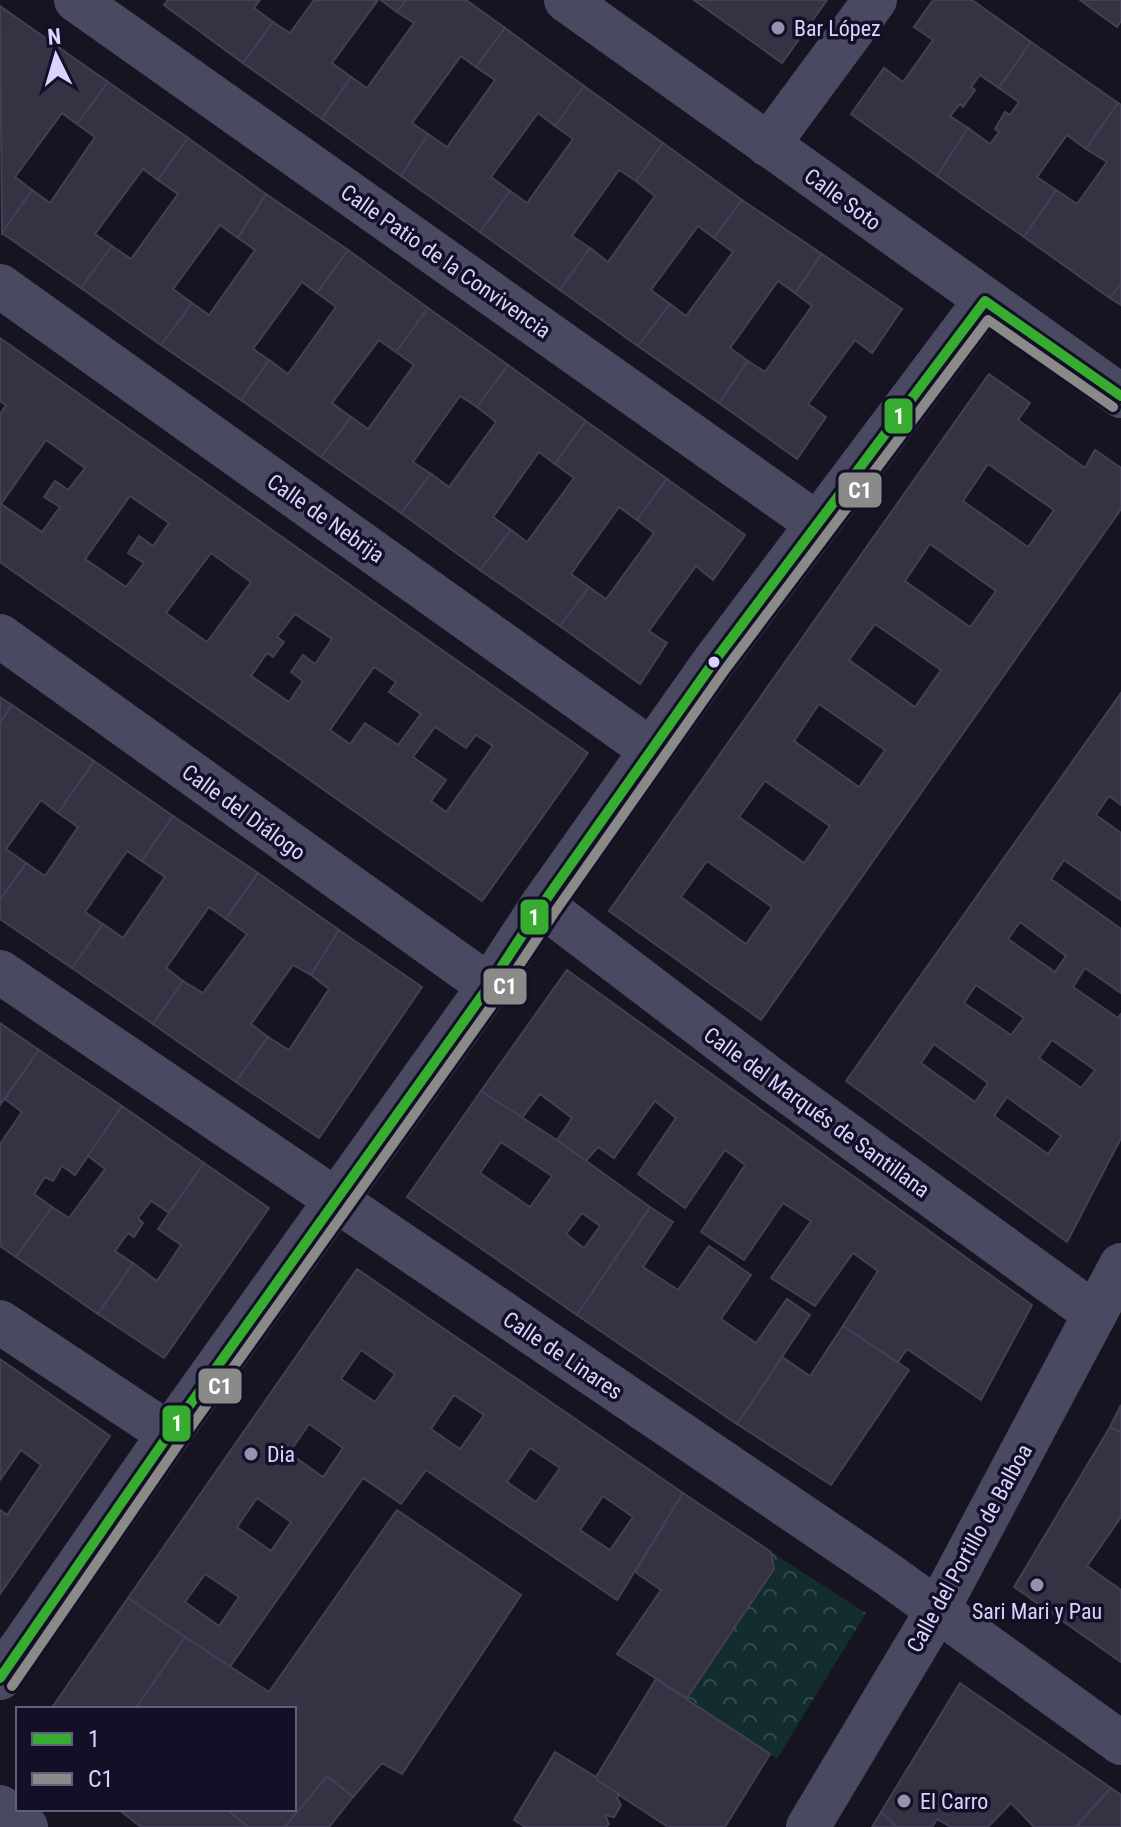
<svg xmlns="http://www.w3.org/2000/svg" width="1121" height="1827" font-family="'Roboto Condensed',sans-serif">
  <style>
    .forest { fill: url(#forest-crowns) }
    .building { fill: #343243; stroke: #433f54; stroke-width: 2; fill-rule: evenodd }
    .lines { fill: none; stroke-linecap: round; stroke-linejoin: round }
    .minor { stroke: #4a4962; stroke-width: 44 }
    .bus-1-casing { stroke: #130f26; stroke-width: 16 }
    .bus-2-casing { stroke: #130f26; stroke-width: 16 }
    .bus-1 { stroke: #36ad30; stroke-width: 10 }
    .bus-2 { stroke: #8a8a88; stroke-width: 10 }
    .poi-dot { fill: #9591b1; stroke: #130f26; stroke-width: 3 }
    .bus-dot { fill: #d9d4ff; stroke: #130f26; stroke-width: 3 }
    .labels { text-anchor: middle; stroke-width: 7; stroke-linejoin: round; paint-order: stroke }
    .poi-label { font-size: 22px; fill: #d9d4ff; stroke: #130f26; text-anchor: start }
    .street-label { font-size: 22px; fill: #d9d4ff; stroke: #130f26 }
    .line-badge { stroke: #130f26; stroke-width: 3 }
    .badge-label { font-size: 22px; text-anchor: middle; font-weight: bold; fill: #fff }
  </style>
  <defs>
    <pattern id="forest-crowns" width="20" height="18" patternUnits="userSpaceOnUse" patternTransform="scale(2)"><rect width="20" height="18" fill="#132c2d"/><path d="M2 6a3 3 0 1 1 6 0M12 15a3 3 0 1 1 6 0" fill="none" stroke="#354a4c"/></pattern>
  </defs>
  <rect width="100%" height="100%" fill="#161421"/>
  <polygon class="forest" points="771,1552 866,1613 777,1759 687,1698 774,1569"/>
  <g class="building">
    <polygon points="168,0 260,0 254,8 273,22 243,63 164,5"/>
    <polygon points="314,0 378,0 332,63 351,77 322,119 243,63 273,22 290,33"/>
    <polygon points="381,0 406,0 397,12"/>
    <polygon points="406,0 466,0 505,28 476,67 461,56 412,123 428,134 401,176 322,119 351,77 367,88 414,23 397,12"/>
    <polygon points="694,0 827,0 782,63"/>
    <polygon points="933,0 972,0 1031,42 999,88 980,75 971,87 975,90 963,107 960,104 950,116 968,128 937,176 851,114 884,68 903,82 933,40 914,27"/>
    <polygon points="1080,0 1121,0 1121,21 1117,27"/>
    <polygon points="0,6 108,82 77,124 62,113 15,177 32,190 2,233"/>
    <polygon points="505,28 584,86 555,126 538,113 491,177 510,191 480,232 401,176 428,134 447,147 495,80 476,67"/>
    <polygon points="1031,42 1118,103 1086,149 1067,135 1037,177 1056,190 1024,237 937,176 968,128 990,144 999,132 995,129 1005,112 1010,115 1019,102 999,88"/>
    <polygon points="108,82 188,138 158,180 143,169 95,234 112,246 81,288 2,233 32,190 50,203 95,137 77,124"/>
    <polygon points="584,86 663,143 636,181 619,170 572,236 590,248 560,290 480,232 510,191 527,203 573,139 555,126"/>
    <polygon points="1118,103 1121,105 1121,283 1110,298 1024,237 1056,190 1077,204 1107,162 1086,149"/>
    <polygon points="188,138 266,194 238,238 220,225 173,289 192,303 161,345 81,288 112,246 131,259 178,194 158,180"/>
    <polygon points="663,143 742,200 714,238 698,226 651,290 670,304 638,346 560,290 590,248 608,262 655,196 636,181"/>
    <polygon points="266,194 348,250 317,293 302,282 253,349 269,360 241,400 161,345 192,303 209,315 255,250 238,238"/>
    <polygon points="742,200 822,254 795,293 778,281 730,348 748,361 719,403 638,346 670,304 686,316 733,252 714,238"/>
    <polygon points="348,250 428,308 396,352 379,340 332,403 351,417 321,457 241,400 269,360 288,374 336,307 317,293"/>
    <polygon points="822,254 902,309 872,353 855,340 808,404 826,417 797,459 719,403 748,361 765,372 812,306 795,293"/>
    <polygon points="1121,283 1121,305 1110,298"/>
    <polygon points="428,308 508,365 477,407 460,396 413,462 431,474 401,513 321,457 351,417 368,429 414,365 396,352"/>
    <path d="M0,338l588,415 -106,148 -482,-339v-148l6,-9 -6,-4zM46,440l39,28 -17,22 -13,-9 -11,16 16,10 -18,25 -41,-28zM130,496l39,27 -16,23 -14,-10 -11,17 16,10 -18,24 -41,-28zM211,553l40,29 -44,60 -41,-29zM295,614l37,25 -17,25 -12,-9 -12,17 12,9 -14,21 -38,-26 16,-23 6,4 11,-15 -7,-5zM374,667l22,15 -7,10 32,22 -23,31 -33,-22 -15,21 -20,-14zM435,727l31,21 10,-13 17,11 -47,66 -15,-11 15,-21 -33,-23z"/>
    <polygon points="508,365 586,421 555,464 539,452 493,517 511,530 480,570 401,513 431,474 449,487 496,422 477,407"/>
    <path d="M989,374l41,29 -12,17 67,48 10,-18 26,18v41l-360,511 -152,-109zM988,464l66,46 -26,37 -65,-46zM930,544l66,47 -26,36 -65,-46zM875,624l66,46 -26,37 -66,-47zM819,704l66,46 -26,37 -65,-46zM765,781l65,45 -26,37 -65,-46zM707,861l65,46 -26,37 -65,-47z"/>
    <polygon points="586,421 667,479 637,520 619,507 571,574 589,587 560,626 480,570 511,530 527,542 574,478 555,464"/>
    <polygon points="667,479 745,535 713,580 696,566 649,631 667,643 640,684 560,626 589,587 606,599 654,533 637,520"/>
    <path d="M1121,693v112l-12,-9 -13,19 25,18v67l-57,-40 -13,19 70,50v64l-36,-25 -12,19 45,31 3,-4v124l-54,104 -221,-161zM1020,922l46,34 -11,16 -47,-33zM976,985l48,33 -13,17 -47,-32zM1052,1040l43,30 -14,18 -42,-30zM934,1044l54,39 -13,19 -54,-39zM1007,1097l54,39 -13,18 -54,-38z"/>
    <polygon points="0,697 12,705 0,723"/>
    <polygon points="12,705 94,761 58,813 41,800 6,849 26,863 0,900 0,723"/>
    <polygon points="94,761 173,816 142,861 127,851 85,912 103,924 72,968 0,919 0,900 26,863 45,876 78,827 58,813"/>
    <polygon points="173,816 258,873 226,919 209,907 166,968 183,981 153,1024 72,968 103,924 123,938 165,877 142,861"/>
    <polygon points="258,873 339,930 311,975 293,965 251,1024 268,1037 236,1082 153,1024 183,981 203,993 247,934 226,919"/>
    <polygon points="339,930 422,987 319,1138 236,1082 268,1037 289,1050 329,989 311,975"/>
    <polygon points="567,970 1032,1305 981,1400 907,1349 898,1362 843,1326 878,1271 853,1253 815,1306 771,1278 811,1221 783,1203 744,1260 701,1232 745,1165 725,1150 685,1208 638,1174 676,1118 655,1101 614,1158 598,1147 586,1161 557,1140 572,1118 540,1094 522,1118 481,1091"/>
    <polygon points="0,1023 39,1050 0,1105"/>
    <polygon points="39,1050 122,1106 75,1175 62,1166 53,1181 45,1177 34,1194 52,1207 16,1257 0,1246 0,1144 22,1112 5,1099"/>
    <path d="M481,1091l76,49 93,67 -73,108 -170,-118zM501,1142l51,34 -22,31 -50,-34zM582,1213l18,13 -16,22 -18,-14z"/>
    <polygon points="122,1106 204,1163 169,1213 151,1201 138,1218 143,1223 134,1237 128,1233 115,1251 133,1263 98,1314 16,1257 52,1207 69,1218 105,1169 88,1156"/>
    <polygon points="204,1163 269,1208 164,1358 98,1314 133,1263 157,1281 181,1245 158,1229"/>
    <polygon points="650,1207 673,1222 643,1267 678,1290 709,1246 751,1275 721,1319 756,1343 787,1299 810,1315 737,1424 577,1315"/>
    <path d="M357,1269l326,224 -66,107 -191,-130 -25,34 -38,-26 -134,190 -101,-70zM361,1350l34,24 -20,28 -34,-23zM454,1395l30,20 -24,34 -29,-20zM309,1424l34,24 -20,29 -34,-24zM530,1448l30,20 -24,34 -29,-20zM603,1496l30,21 -23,33 -30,-20zM257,1498l34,24 -20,29 -34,-24zM205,1574l34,23 -20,29 -34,-24z"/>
    <polygon points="843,1326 909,1370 831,1485 737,1424 782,1357 810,1376"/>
    <polygon points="0,1359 110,1436 0,1594 0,1510 7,1515 41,1465 21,1450 0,1480"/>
    <polygon points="1121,1405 1121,1432 1110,1427"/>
    <polygon points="1110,1427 1121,1432 1121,1517 1087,1566 1121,1590 1121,1662 1014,1587"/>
    <polygon points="683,1493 771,1552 774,1569 687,1698 617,1654 661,1590 635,1572"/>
    <polygon points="397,1510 521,1595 402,1774 382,1763 353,1797 327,1776 285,1827 248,1827 226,1809 294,1809 294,1709 135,1709 185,1637 269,1692"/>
    <polygon points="128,1598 185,1637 135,1709 51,1709"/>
    <polygon points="656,1679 770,1754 725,1827 668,1827 598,1781 596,1777"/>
    <polygon points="960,1683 1111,1788 1075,1827 1034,1827 1011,1803 988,1827 951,1827 937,1819 932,1827 897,1827 881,1812"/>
    <polygon points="555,1752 596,1777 598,1781 619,1794 617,1798 621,1805 614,1817 605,1815 609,1824 606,1827 525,1827 514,1820"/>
    <polygon points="327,1776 353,1797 329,1827 285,1827"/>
    <polygon points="1111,1788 1121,1795 1121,1827 1076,1827"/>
    <polygon points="118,1809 226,1809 248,1827 141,1827"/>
    <polygon points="881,1812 897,1827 872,1827"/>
  </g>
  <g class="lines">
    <g class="minor">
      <polyline points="76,0 816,523"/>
      <polyline points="566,0 1121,396"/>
      <polyline points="768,145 875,0"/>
      <polyline points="0,286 651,750"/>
      <polyline points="0,636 489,986"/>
      <polyline points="542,905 776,1083 1095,1314"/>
      <polyline points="0,972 889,1575 1121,1743"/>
      <polyline points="0,1322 169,1434"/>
      <polyline points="0,1678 169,1434 489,986 542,905 713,663 985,301"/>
      <polyline points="0,1807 26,1827"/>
      <polyline points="808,1827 937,1611 1121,1265"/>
    </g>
    <defs>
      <polyline id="bus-1" points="0,1678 169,1434 489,986 542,905 713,663 985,301 1121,396"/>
      <polyline id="bus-2" points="12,1686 180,1442 500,994 554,913 724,671 988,320 1113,407"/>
    </defs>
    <use href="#bus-1" class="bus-1-casing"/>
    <use href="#bus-2" class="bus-2-casing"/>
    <use href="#bus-1" class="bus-1"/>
    <use href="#bus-2" class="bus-2"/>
  </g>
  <g class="poi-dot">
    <circle cx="778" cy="28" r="8"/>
    <circle cx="251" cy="1454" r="8"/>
    <circle cx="1037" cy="1585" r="8"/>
    <circle cx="904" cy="1801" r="8"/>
  </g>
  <circle class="bus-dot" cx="714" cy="662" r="7"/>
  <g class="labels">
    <g class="poi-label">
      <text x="794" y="36">Bar López</text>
      <text x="267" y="1462">Dia</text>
      <text x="1037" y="1619" text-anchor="middle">Sari Mari y Pau</text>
      <text x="920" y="1809">El Carro</text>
    </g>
    <g class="street-label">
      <text transform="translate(843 199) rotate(36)" y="8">Calle Soto</text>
      <text transform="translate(446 261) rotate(35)" y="8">Calle Patio de la Convivencia</text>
      <text transform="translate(326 518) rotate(35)" y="8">Calle de Nebrija</text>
      <text transform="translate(244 812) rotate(36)" y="8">Calle del Diálogo</text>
      <text transform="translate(817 1112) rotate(36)" y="8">Calle del Marqués de Santillana</text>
      <text transform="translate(563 1355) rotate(34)" y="8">Calle de Linares</text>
      <text transform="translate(969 1548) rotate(-61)" y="8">Calle del Portillo de Balboa</text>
    </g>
  </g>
  <g class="line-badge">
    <rect x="883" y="397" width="31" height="38" rx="8" fill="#36ad30"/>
    <rect x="837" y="471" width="46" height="38" rx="8" fill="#8a8a88"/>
    <rect x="519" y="898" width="31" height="38" rx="8" fill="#36ad30"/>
    <rect x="482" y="967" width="46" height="39" rx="8" fill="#8a8a88"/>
    <rect x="197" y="1367" width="46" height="38" rx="8" fill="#8a8a88"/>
    <rect x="161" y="1404" width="31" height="39" rx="8" fill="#36ad30"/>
  </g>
  <g class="badge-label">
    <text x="899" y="424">1</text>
    <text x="860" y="498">C1</text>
    <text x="534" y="925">1</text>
    <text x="505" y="994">C1</text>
    <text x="220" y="1394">C1</text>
    <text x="177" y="1431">1</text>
  </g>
  <rect x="16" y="1707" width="280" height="104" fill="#130f26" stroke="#625e7d" stroke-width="2"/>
  <rect x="32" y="1733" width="40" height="12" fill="#36ad30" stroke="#625e7d" stroke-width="2"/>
  <text x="88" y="1747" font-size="24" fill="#d9d4ff">1</text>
  <rect x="32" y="1773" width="40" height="12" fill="#8a8a88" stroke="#625e7d" stroke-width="2"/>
  <text x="88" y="1787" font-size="24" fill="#d9d4ff">C1</text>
  <g transform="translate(56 56) rotate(355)" stroke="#130f26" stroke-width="6" paint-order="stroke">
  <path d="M0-6L14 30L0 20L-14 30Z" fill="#d9d4ff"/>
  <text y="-12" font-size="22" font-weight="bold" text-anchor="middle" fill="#d9d4ff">N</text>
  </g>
</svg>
